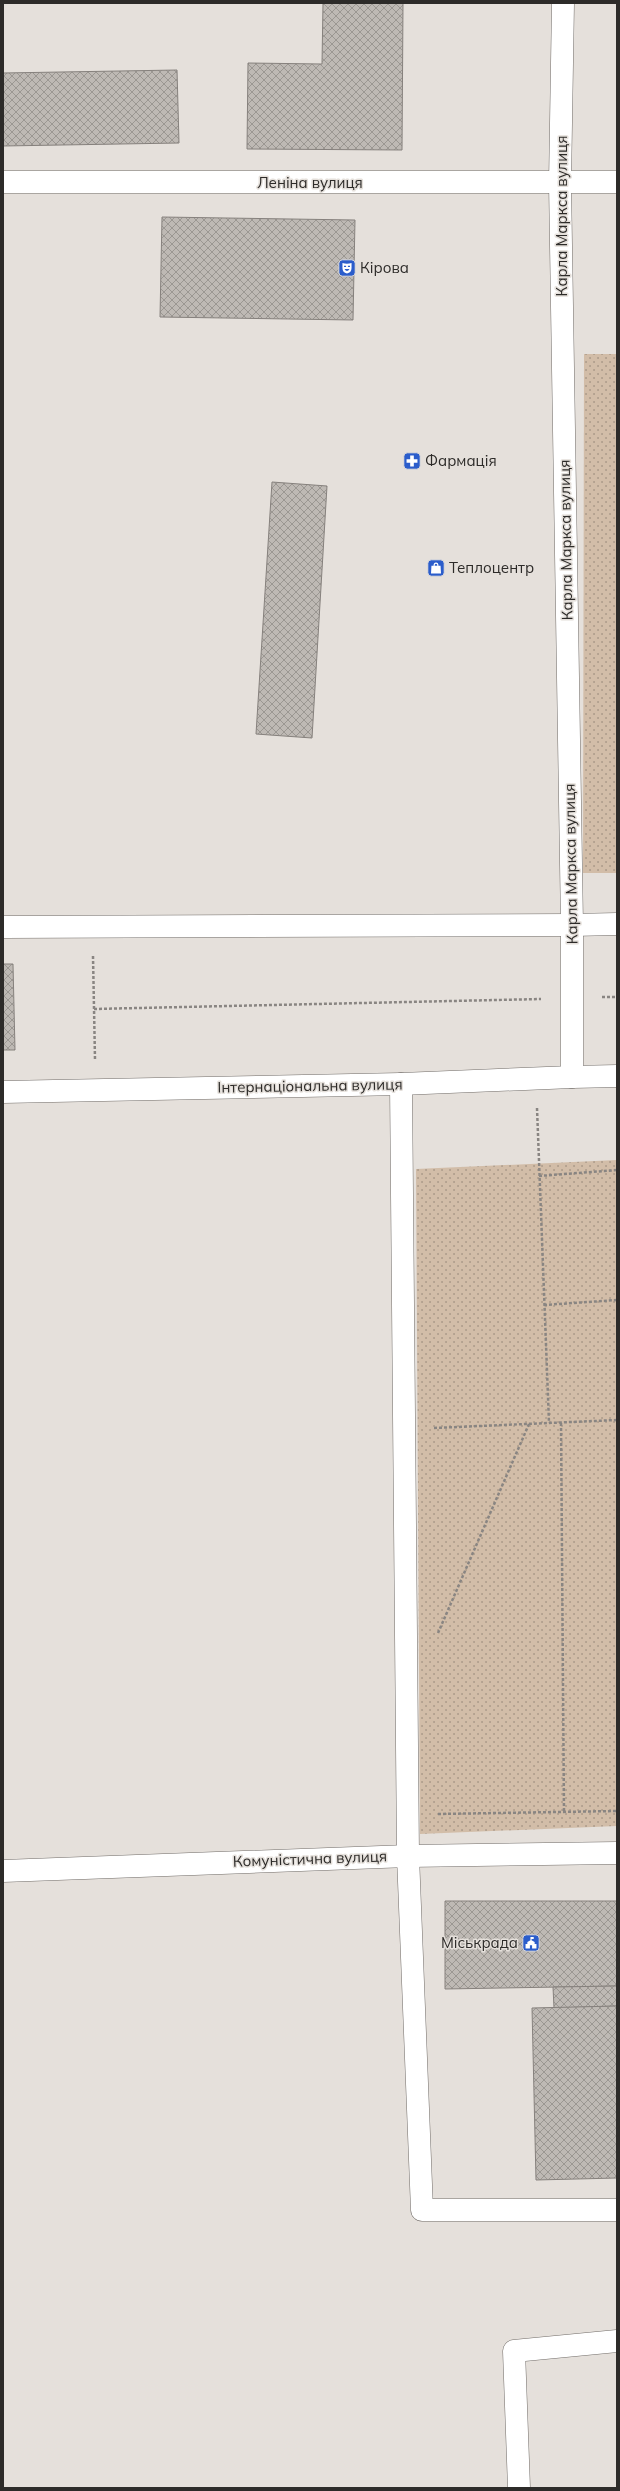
<svg xmlns="http://www.w3.org/2000/svg" width="620" height="2491" font-family="Mulish,sans-serif">
  <style>
    .park { fill: url(#park-dots) }
    .building { fill: url(#building-cross-hatch); stroke: #86817d }
    .lines { fill: none; stroke-linecap: round; stroke-linejoin: round }
    .minor-casing { stroke: #716c68; stroke-width: 23 }
    .tertiary-casing { stroke: #716c68; stroke-width: 23 }
    .path { stroke: #898582; stroke-width: 2.5; stroke-dasharray: 3 2; stroke-linecap: butt }
    .minor { stroke: #fff; stroke-width: 22 }
    .tertiary { stroke: #fff; stroke-width: 22 }
    .labels { text-anchor: middle; stroke-width: 3; stroke-linejoin: round; paint-order: stroke }
    .street-label { font-size: 15px; fill: #2d2b29; stroke: #e5e0db }
    .poi-label { font-size: 15px; fill: #2d2b29; stroke: #e5e0db; text-anchor: start }
  </style>
  <defs>
    <pattern id="park-dots" width="8" height="8" patternUnits="userSpaceOnUse"><rect width="8" height="8" fill="#d2bda8"/><path d="M2 2h.1M6 6h.1" fill="none" stroke="#ab9a89" stroke-width="1.8" stroke-linecap="round"/></pattern>
    <pattern id="building-cross-hatch" width="8" height="8" patternUnits="userSpaceOnUse"><rect width="8" height="8" fill="#beb9b4"/><path d="M0 0l8 8M0 8l8-8" fill="none" stroke="#9b9792"/></pattern>
  </defs>
  <rect width="100%" height="100%" fill="#e5e0db"/>
  <g class="park">
    <polygon points="584,354 617,354 617,873 583,873"/>
    <polygon points="617,1160 617,1826 420,1834 416,1169"/>
  </g>
  <g class="building">
    <polygon points="323,3 403,3 402,150 247,149 248,63 322,64"/>
    <polygon points="177,70 179,143 3,146 3,73"/>
    <polygon points="162,217 355,220 353,320 160,317"/>
    <polygon points="272,482 327,486 312,738 256,734"/>
    <polygon points="3,964 13,964 15,1050 3,1050"/>
    <polygon points="445,1901 617,1901 617,1986 445,1989"/>
    <polygon points="617,1986 617,2006 554,2008 553,1987"/>
    <polygon points="617,2006 617,2178 536,2180 532,2008"/>
  </g>
  <g class="lines">
    <defs>
      <g id="minor">
        <polyline points="3,182 617,182"/>
        <polyline points="3,927 572,925"/>
        <polyline points="401,1084 408,1856 422,2210 617,2210"/>
        <polyline points="3,1092 401,1084 572,1077"/>
        <polyline points="3,1871 408,1856 617,1853"/>
        <polyline points="519,2488 514,2351 617,2341"/>
      </g>
      <g id="tertiary">
        <polyline points="563,3 560,183 572,925 572,1077 617,1076"/>
        <polyline points="572,925 617,924"/>
      </g>
    </defs>
    <use href="#minor" class="minor-casing"/>
    <use href="#tertiary" class="tertiary-casing"/>
    <g class="path">
      <polyline points="93,956 95,1059"/>
      <polyline points="602,997 617,997"/>
      <polyline points="94,1009 541,999"/>
      <polyline points="537,1108 549,1423"/>
      <polyline points="539,1176 617,1170"/>
      <polyline points="544,1305 617,1300"/>
      <polyline points="561,1423 564,1812"/>
      <polyline points="434,1428 617,1420"/>
      <polyline points="438,1633 529,1424"/>
      <polyline points="438,1814 617,1811"/>
    </g>
    <use href="#minor" class="minor"/>
    <use href="#tertiary" class="tertiary"/>
  </g>
  <defs>
    <symbol id="theatre-square" viewBox="-11 -11 22 22"><rect x="-9" y="-9" width="18" height="18" rx="4" fill="#2b5dcb" stroke="#e5e0db"/><path d="M-5-5.5Q0-4 5-5.5V0Q5 5 0 6Q-5 5-5 0ZM-3.3-2.5H-1v1.5H-3.3ZM1-2.5H3.3v1.5H1ZM-2.8 1Q0 5.5 2.8 1Z" fill="#fff"/></symbol>
    <symbol id="pharmacy-square" viewBox="-11 -11 22 22"><rect x="-9" y="-9" width="18" height="18" rx="4" fill="#2b5dcb" stroke="#e5e0db"/><path d="M-2-6h4v4h4v4h-4v4h-4v-4h-4v-4h4Z" fill="#fff"/></symbol>
    <symbol id="shop-square" viewBox="-11 -11 22 22"><rect x="-9" y="-9" width="18" height="18" rx="4" fill="#2b5dcb" stroke="#e5e0db"/><path d="M-5-2.5h2.3a2.7 3.5 0 0 1 5.4 0H5L5.5 6h-11ZM-1.5-2.5h3a1.5 2.3 0 0 0-3 0Z" fill="#fff"/></symbol>
    <symbol id="civic-square" viewBox="-11 -11 22 22"><rect x="-9" y="-9" width="18" height="18" rx="4" fill="#2b5dcb" stroke="#e5e0db"/><path d="M-.6-6.5H3V-4.5H.6V-3L4-1V1h2V6H-6V1h2V-1L-.6-3ZM-1.2 2.5V6h2.4V2.5Z" fill="#fff"/></symbol>
  </defs>
  <g fill-rule="evenodd">
    <use href="#theatre-square" x="337" y="258" width="20" height="20"/>
    <use href="#pharmacy-square" x="402" y="451" width="20" height="20"/>
    <use href="#shop-square" x="426" y="558" width="20" height="20"/>
    <use href="#civic-square" x="521" y="1933" width="20" height="20"/>
  </g>
  <g class="labels">
    <g class="street-label">
      <text x="310" y="188">Леніна вулиця</text>
      <text transform="translate(562 216) rotate(-90)" y="5">Карла Маркса вулиця</text>
      <text transform="translate(566 540) rotate(-91)" y="5">Карла Маркса вулиця</text>
      <text transform="translate(571 864) rotate(-91)" y="5">Карла Маркса вулиця</text>
      <text transform="translate(310 1086) rotate(-1)" y="5">Інтернаціональна вулиця</text>
      <text transform="translate(310 1859) rotate(-2)" y="5">Комуністична вулиця</text>
    </g>
    <g class="poi-label">
      <text x="360" y="273">Кірова</text>
      <text x="425" y="466">Фармація</text>
      <text x="449" y="573">Теплоцентр</text>
      <text x="518" y="1948" text-anchor="end">Міськрада</text>
    </g>
  </g>
  <rect width="620" height="2491" fill="none" stroke="#2d2b29" stroke-width="8"/>
</svg>
